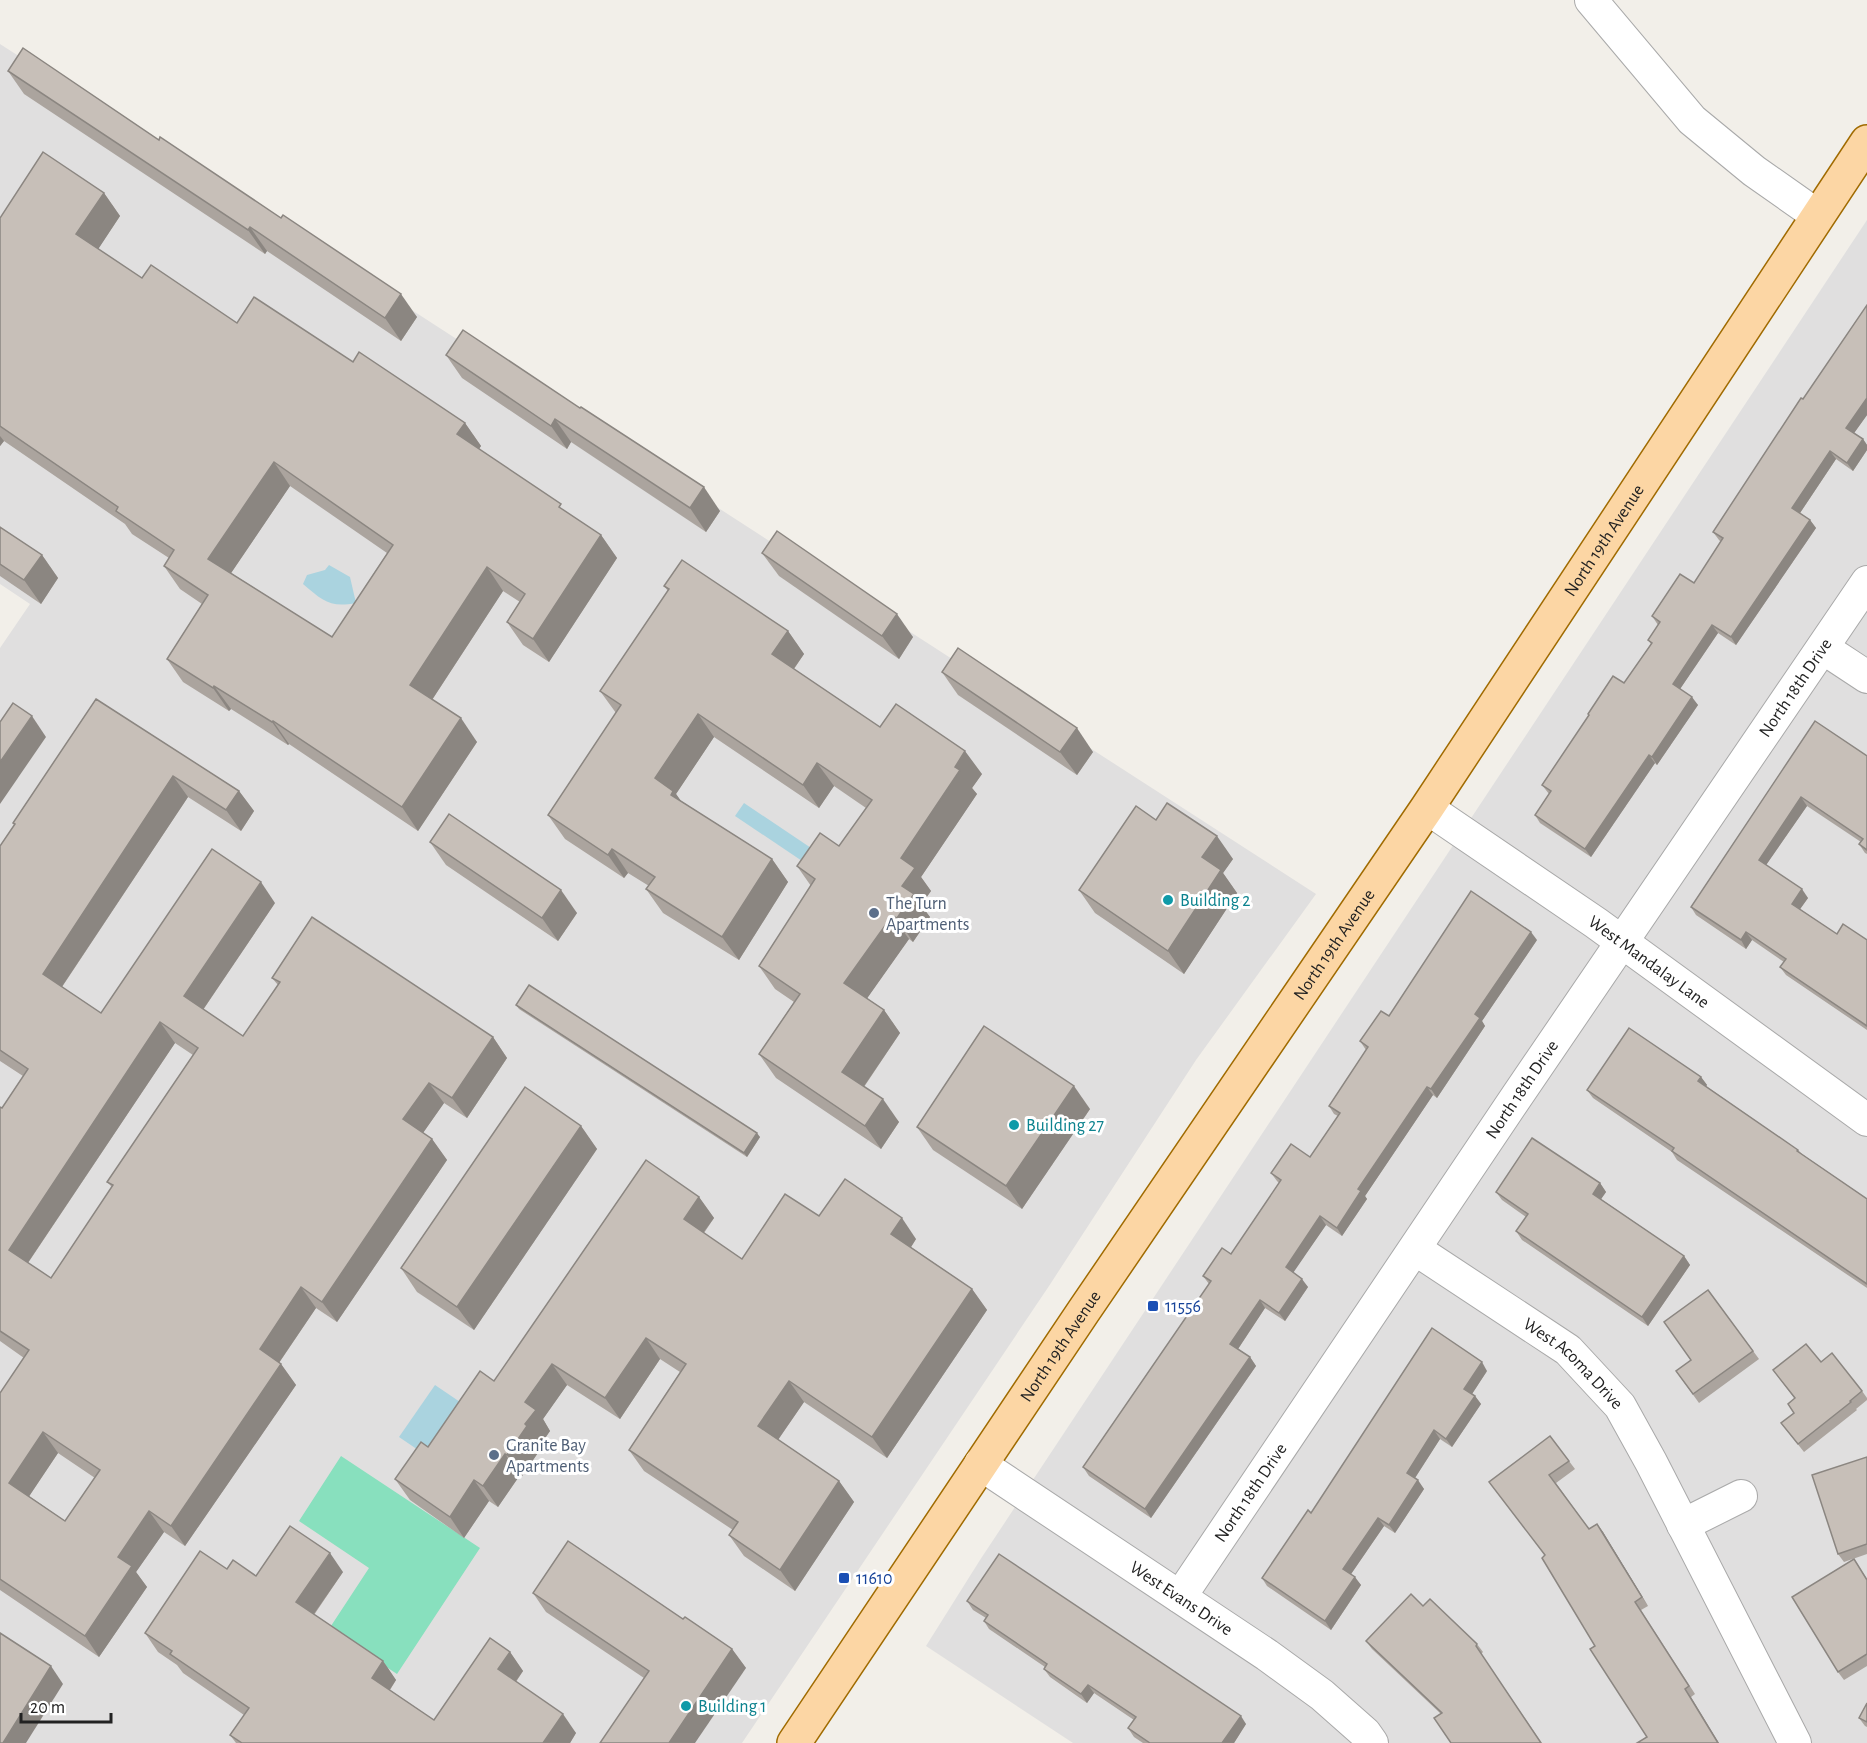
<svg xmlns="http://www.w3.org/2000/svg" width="1867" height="1743" font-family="'Alegreya Sans',sans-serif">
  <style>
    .residential { fill: #e0dfdf }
    .pitch { fill: #88e0be }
    .water { fill: #aad3df }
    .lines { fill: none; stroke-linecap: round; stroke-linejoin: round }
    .minor-casing { stroke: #a9a9a9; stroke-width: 34 }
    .major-casing { stroke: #a06b00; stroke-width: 36 }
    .minor { stroke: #fff; stroke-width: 32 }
    .major { stroke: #fcd6a4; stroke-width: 33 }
    .wall { fill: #aba49e; fill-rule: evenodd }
    .shaded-wall { fill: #8b8681 }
    .building { fill: #c7bfb8; stroke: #8b8681; stroke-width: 1.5; fill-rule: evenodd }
    .culture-dot { fill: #0f9aa8; stroke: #fff; stroke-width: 2 }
    .service-dot { fill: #5c6f8a; stroke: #fff; stroke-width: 2 }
    .transit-dot { fill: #1a4fb4; stroke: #fff; stroke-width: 2 }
    .labels { text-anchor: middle; stroke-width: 6; stroke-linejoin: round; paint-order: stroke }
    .street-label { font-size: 18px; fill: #222; stroke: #fff }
    .culture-label { font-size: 18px; fill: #0d838f; stroke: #fff; text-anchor: start }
    .service-label { font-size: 18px; fill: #4e5e75; stroke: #fff; text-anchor: start }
    .transit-label { font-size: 18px; fill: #164399; stroke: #fff; text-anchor: start }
  </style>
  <rect width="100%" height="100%" fill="#f2efe9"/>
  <g class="residential">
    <polygon points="0,44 1316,894 1196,1060 1049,1286 742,1743 0,1743 0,648 30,604 0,584"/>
    <polygon points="1867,220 1867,1743 1073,1743 926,1646 980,1560"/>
  </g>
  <polygon class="pitch" points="341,1456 480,1548 397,1674 329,1629 369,1568 299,1521"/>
  <g class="water">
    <path d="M329,565l21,12 6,26c-26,5 -33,-2 -53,-19l4,-9 18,-5z"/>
    <polygon points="744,803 820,854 811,867 735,816"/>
    <polygon points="435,1385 463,1404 427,1456 399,1437"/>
  </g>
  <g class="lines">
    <defs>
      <g id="minor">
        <polyline points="1591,0 1692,120 1754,171 1818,216"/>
        <polyline points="1823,648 1867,677"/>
        <path id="s1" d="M1427,808l169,115 271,197"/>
        <path id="s2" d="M1415,1249l153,101 52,56 31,56 144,281"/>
        <path id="s3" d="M980,1464l287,191 55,40 43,38 7,10"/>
        <polyline points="1683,1525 1741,1496"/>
        <path id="s4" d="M1180,1597l337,-501 350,-514"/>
      </g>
      <g id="major">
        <path id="s5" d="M794,1743l289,-431 344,-504 440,-666"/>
      </g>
    </defs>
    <use href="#minor" class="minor-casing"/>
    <use href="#major" class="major-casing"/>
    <use href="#minor" class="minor"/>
    <use href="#major" class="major"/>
  </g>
  <g class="wall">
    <polygon points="8,71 159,140 281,218 417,317 401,341 267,251 265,254 24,94"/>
    <path d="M104,193l16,23 -22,33 44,29 95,45 116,39 112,61 16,23 -2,3 87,63 35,23 16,23 -68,104 -26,-17 -16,-23 13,-20 -17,-11 -71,109 45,42 -59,89 -129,-87 -1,1 -57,-36 -2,2 -46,-29 -16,-23 35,-55 -22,-15 -16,-23 5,-8 -37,-24 -7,-10 -121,-83 -4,5v-228zM290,486l97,67 -55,84 -101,-64z"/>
    <polygon points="1867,305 1867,415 1854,433 1863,439 1867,445 1867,450 1853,471 1836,459 1800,513 1810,520 1816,528 1736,645 1718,633 1680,689 1698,705 1657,765 1655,763 1591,857 1540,823 1535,815 1549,794 1542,785 1589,715 1588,714 1624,683 1651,644 1648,640 1658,625 1652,616 1694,583 1721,542 1719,540 1713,532"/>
    <polygon points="446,355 720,511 706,532 571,442 567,449 462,378"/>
    <polygon points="0,527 42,555 58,578 41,604 0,576"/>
    <polygon points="762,553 913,637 899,659 779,576"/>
    <polygon points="664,586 788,631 804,654 794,669 880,727 982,774 972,788 977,794 921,877 931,891 921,905 930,917 913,942 909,939 867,998 884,1010 900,1033 864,1087 899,1122 881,1149 776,1078 759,1054 794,1002 775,989 759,966 811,886 797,866 839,846 866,808 834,786 819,808 714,737 676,794 681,801 772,859 788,882 739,960 663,913 646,889 649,886 628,873 624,878 565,839 548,815 616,713 600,691 668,591"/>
    <polygon points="942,672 1093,752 1077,775 958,695"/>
    <path d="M96,699l143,92 15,20 -13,20 -53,-34 -126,190 39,26 174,-110 -72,107 40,26 35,-51 -6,-7 221,59 14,21 -40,60 -23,-15 -21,30 9,6 15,21 -110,162 -21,-14 -37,55 2,1 15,21 -111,161 -21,-14 -28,40 11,15 -48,70 -99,-67v-197l24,-35 -24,-17v-234l2,1 21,-32 -23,-15v-215l14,-21 -1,-2zM175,1043l18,12 -86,127 5,5 -61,91 -23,-15zM58,1453l37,25 -30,43 -36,-25z"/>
    <polygon points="1815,721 1867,756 1867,854 1865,853 1859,844 1861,842 1807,806 1766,865 1808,898 1800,909 1837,934 1867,940 1867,1030 1786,975 1780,967 1784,962 1752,940 1746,949 1696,915 1691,907"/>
    <polygon points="1156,820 1233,859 1223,873 1237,893 1184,974 1095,913 1079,890"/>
    <polygon points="430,842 577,913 558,941 446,865"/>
    <polygon points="1537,940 1482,1021 1485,1026 1437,1098 1433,1095 1365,1196 1367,1199 1342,1236 1326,1225 1293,1272 1308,1287 1285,1321 1265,1308 1238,1349 1250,1357 1256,1366 1151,1518 1089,1476 1083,1467 1209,1284 1203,1276 1231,1254 1279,1183 1277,1181 1271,1173 1310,1157 1338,1116 1334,1114 1329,1106 1366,1050 1360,1041 1389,1016"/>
    <polygon points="516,1005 760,1137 747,1157 519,1009"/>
    <polygon points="1701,1077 1707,1085 1706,1086 1798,1150 1802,1154 1867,1199 1867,1288 1677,1160 1672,1152 1593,1098 1587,1090"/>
    <polygon points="1090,1109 1022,1209 933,1150 917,1127"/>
    <polygon points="581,1126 597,1149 474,1330 417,1292 401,1268"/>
    <polygon points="1600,1183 1606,1192 1601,1199 1684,1256 1690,1265 1648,1326 1522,1240 1516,1231 1526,1217 1502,1200 1496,1192"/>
    <polygon points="699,1197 714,1218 704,1233 742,1259 819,1216 916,1239 911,1247 972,1289 987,1310 887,1458 804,1402 778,1440 839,1481 854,1502 795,1591 744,1556 729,1535 733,1530 644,1471 629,1450 680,1372 660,1359 620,1419 567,1385 543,1419 550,1431 541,1444 542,1447 522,1476 520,1475 498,1507 489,1501 464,1538 410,1500 395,1479 494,1381"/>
    <polygon points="1708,1290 1759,1359 1699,1403 1676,1371 1691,1360"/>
    <polygon points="1821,1362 1862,1391 1867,1398 1867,1400 1856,1409 1857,1410 1804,1452 1781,1423 1794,1413 1795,1399 1773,1370"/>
    <polygon points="1487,1371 1472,1394 1475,1396 1481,1404 1452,1447 1440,1439 1415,1478 1424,1489 1395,1533 1384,1526 1351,1574 1361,1585 1331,1630 1267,1586 1262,1578 1311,1513"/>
    <polygon points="1550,1436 1575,1469 1556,1483 1589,1529 1597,1524 1603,1532 1648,1606 1641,1610 1695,1694 1691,1697 1647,1737 1545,1556"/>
    <polygon points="1867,1457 1867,1554 1844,1562 1838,1554"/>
    <polygon points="1854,1559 1867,1579 1867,1666 1844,1680 1838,1672"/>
    <polygon points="227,1569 256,1576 343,1572 314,1615 383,1661 396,1680 390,1690 434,1720 510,1652 523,1671 516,1682 576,1733 570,1743 236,1743 230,1735 244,1715 183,1673 177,1665 158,1652 145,1633"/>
    <polygon points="533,1593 683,1619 732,1649 746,1668 644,1678 546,1612"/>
    <polygon points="967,1601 1246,1724 1234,1743 1143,1743 1134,1737 1128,1728 1134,1720 1094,1693 1087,1703 1050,1677 1044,1669 1045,1667 989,1629 984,1621 986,1618 973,1610"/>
    <polygon points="1423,1606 1477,1644 1483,1652 1481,1654 1542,1743 1441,1714 1372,1649 1366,1641"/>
    <polygon points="1867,1703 1867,1727 1865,1726 1859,1718"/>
  </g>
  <g class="shaded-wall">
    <polygon points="104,193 120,216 93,257 76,234"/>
    <polygon points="250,227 267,251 265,254 248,230"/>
    <polygon points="401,294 417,317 401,341 385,318"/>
    <polygon points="1867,398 1867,415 1852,436 1846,428"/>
    <polygon points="555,419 571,442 567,449 551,426"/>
    <polygon points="465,423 481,446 473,457 457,434"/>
    <polygon points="0,436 4,441 0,446"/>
    <polygon points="1863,439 1867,445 1867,450 1853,471 1847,463"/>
    <polygon points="1830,451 1836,459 1798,516 1792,508"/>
    <polygon points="274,462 290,486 225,582 208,559"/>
    <polygon points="704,487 720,511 706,532 690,508"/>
    <polygon points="1810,520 1816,528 1736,645 1731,637"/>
    <polygon points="601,535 617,558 549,662 533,639"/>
    <polygon points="42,555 58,578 41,604 24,580"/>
    <polygon points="487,567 503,591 426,709 410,685"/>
    <polygon points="897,614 913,637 899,659 882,636"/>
    <polygon points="1712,625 1718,633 1678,692 1673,684"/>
    <polygon points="788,631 804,654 788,677 772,654"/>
    <polygon points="214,686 231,709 229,711 213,688"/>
    <polygon points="1692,697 1698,705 1657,765 1652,757"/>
    <polygon points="698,714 714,737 676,794 690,814 655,778"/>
    <polygon points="32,716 46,737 0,804 0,762"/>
    <polygon points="461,718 477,742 418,831 402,807"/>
    <polygon points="273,721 289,744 288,745 272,722"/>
    <polygon points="1077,728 1093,752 1077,775 1060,752"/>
    <polygon points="965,751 982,774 972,788 977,794 921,877 931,891 921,905 930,917 913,942 897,918 902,886 901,858 955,767"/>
    <polygon points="1649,755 1655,763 1591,857 1585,849"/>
    <polygon points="817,763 834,786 819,808 803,785"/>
    <polygon points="173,776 188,797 57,994 43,974"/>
    <polygon points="239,791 254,811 241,831 226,810"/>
    <polygon points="1801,797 1807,806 1764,868 1759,860"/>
    <polygon points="1217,836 1233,859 1223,873 1237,893 1184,974 1168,951 1202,857"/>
    <polygon points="612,849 628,873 624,878 608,855"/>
    <polygon points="772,859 788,882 739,960 722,937"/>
    <polygon points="261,882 275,903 198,1017 184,996"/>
    <polygon points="1802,889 1808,898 1798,912 1792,904"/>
    <polygon points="561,890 577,913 558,941 542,918"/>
    <polygon points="892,916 909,939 861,1007 844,983"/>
    <polygon points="1531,932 1537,940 1482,1021 1485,1026 1437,1098 1431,1089 1475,1014"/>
    <polygon points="1746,932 1752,940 1746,949 1741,940"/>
    <polygon points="884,1010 900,1033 858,1095 842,1072"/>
    <polygon points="160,1022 175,1043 23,1270 9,1250"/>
    <polygon points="493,1037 507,1058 467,1118 452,1098"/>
    <polygon points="1701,1077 1707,1085 1704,1089 1698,1081"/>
    <polygon points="429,1083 444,1103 418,1140 403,1119"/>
    <polygon points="1074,1086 1090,1109 1022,1209 1006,1186"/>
    <polygon points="1427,1087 1433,1095 1365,1196 1367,1199 1342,1236 1337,1228 1358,1189"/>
    <polygon points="883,1099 899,1122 881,1149 865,1126"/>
    <polygon points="581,1126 597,1149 474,1330 457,1307"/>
    <polygon points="757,1133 760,1137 747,1157 744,1153"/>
    <polygon points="432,1139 447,1160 337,1322 322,1302"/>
    <polygon points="1600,1183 1606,1192 1599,1202 1593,1194"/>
    <polygon points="699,1197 714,1218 698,1240 684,1219"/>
    <polygon points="1320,1216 1326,1225 1291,1276 1286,1267"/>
    <polygon points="902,1218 916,1239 906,1255 891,1234"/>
    <polygon points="1684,1256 1690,1265 1648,1326 1642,1317"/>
    <polygon points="1302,1279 1308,1287 1285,1321 1279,1313"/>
    <polygon points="301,1287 316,1308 274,1370 260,1349"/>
    <polygon points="972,1289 987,1310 887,1458 872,1437"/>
    <polygon points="1260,1300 1265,1308 1236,1352 1230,1344"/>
    <polygon points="646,1338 660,1359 620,1419 605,1398"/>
    <polygon points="1250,1357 1256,1366 1151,1518 1145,1509"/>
    <polygon points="1482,1362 1487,1371 1470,1397 1464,1389"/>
    <polygon points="281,1364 296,1385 185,1546 171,1526"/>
    <polygon points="552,1364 567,1385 543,1419 550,1431 541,1444 542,1447 522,1476 507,1455 525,1424 525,1402"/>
    <polygon points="789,1381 804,1402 773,1447 758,1426"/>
    <polygon points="1475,1396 1481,1404 1452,1447 1446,1439"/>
    <polygon points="1434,1430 1440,1439 1413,1481 1407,1473"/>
    <polygon points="43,1432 58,1453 24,1504 9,1483"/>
    <polygon points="505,1454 520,1475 498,1507 483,1486"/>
    <polygon points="474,1480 489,1501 464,1538 450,1517"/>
    <polygon points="1418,1480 1424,1489 1395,1533 1389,1525"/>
    <polygon points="839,1481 854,1502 795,1591 780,1570"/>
    <polygon points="149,1511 164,1532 136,1572 147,1587 99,1657 85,1636 118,1557"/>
    <polygon points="1378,1518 1384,1526 1349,1577 1343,1569"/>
    <polygon points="1597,1524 1603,1532 1648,1606 1642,1597"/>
    <polygon points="330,1553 343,1572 309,1621 296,1602"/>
    <polygon points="1355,1577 1361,1585 1331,1630 1325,1621"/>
    <polygon points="732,1649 746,1668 695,1743 669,1743"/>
    <polygon points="510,1652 523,1671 511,1688 498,1669"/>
    <polygon points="383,1661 396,1680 385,1697 372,1678"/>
    <polygon points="51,1666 63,1684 26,1743 3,1743"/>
    <polygon points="1088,1685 1094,1693 1087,1703 1081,1694"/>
    <polygon points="1685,1689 1691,1697 1719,1743 1718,1743"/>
    <polygon points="563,1714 576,1733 570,1743 543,1743"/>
    <polygon points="1241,1716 1246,1724 1234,1743 1222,1743"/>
  </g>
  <g class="building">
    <polygon points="23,48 159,140 160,137 281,218 283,215 401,294 385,318 250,227 248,230 8,71"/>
    <path d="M43,152l61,41 -28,41 66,44 9,-13 86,58 17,-26 99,65 6,-10 106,71 -8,11 104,70 -2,3 42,28 -68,104 -26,-17 18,-28 -38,-27 -77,118 51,33 -59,89 -129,-86 -1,1 -58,-36 -1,2 -46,-29 41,-64 -44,-29 10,-16 -58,-39 2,-4 -118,-81v-208zM274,462l119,83 -61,92 -124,-78z"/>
    <polygon points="1867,305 1867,398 1846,428 1863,439 1847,463 1830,451 1792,508 1810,520 1731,637 1712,625 1673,684 1692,697 1652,757 1649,755 1585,849 1535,815 1551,791 1542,785 1589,715 1588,714 1613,676 1624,683 1652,643 1648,640 1660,622 1652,616 1680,574 1694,583 1723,538 1713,532 1801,398 1803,399"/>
    <polygon points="463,330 580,408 581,407 704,487 690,508 555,419 551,426 446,355"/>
    <polygon points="0,527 42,555 24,580 0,564"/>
    <polygon points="777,531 897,614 882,636 762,553"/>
    <polygon points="682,560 788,631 772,654 880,727 896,704 965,751 955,767 960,770 901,858 915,868 902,886 914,894 897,918 892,916 844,983 884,1010 842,1072 883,1099 865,1126 759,1054 800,994 759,966 815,879 797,866 820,833 839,846 872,800 817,763 803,785 698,714 655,778 673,791 671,795 772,859 722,937 646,889 655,877 612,849 608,855 548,815 621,705 600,691 669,589 664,586"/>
    <polygon points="958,648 1077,728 1060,752 942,672"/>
    <path d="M96,699l143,92 -13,19 -53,-34 -130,198 58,39 111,-164 49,33 -77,114 59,40 37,-54 -8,-4 40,-61 181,120 -41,61 -23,-15 -26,36 29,20 -110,163 -21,-15 -41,62 21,15 -110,162 -22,-15 -31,46 14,9 -47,70 -85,-57v-186l29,-43 -29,-19v-224l2,1 26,-39 -28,-19v-204l15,-22 -2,-1zM160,1022l38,26 -91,134 6,3 -62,93 -42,-28zM43,1432l57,38 -35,51 -56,-38z"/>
    <polygon points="13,703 32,716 0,762 0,722"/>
    <polygon points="1815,721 1867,756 1867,850 1859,844 1863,839 1801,797 1759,860 1802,889 1792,904 1837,934 1843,924 1867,940 1867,1026 1780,967 1786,959 1746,932 1741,940 1691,907"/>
    <polygon points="1167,803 1217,836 1202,857 1221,870 1168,951 1079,890 1136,806 1156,820"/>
    <polygon points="449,814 561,890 542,918 430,842"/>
    <polygon points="1471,891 1531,932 1475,1014 1480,1018 1431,1089 1427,1087 1358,1189 1361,1191 1337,1228 1320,1216 1286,1267 1302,1279 1279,1313 1260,1300 1230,1344 1250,1357 1145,1509 1083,1467 1211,1281 1203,1276 1222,1248 1231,1254 1281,1180 1271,1173 1291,1144 1310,1157 1340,1113 1329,1106 1368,1047 1360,1041 1381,1011 1389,1016"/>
    <polygon points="529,985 757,1133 744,1153 516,1005"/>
    <polygon points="984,1026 1074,1086 1006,1186 917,1127"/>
    <polygon points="1629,1028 1701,1077 1698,1081 1798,1150 1797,1151 1867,1199 1867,1284 1672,1151 1674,1148 1587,1090"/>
    <polygon points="525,1087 581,1126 457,1307 401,1268"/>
    <polygon points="1532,1138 1600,1183 1593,1194 1684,1256 1642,1317 1516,1231 1528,1214 1496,1192"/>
    <polygon points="646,1160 699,1197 684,1219 742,1259 785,1194 819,1216 845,1179 902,1218 891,1234 972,1289 872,1437 789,1381 758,1426 839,1481 780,1570 729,1535 738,1522 629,1450 686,1364 646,1338 605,1398 552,1364 525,1402 536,1410 525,1424 527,1426 507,1455 505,1454 483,1486 474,1480 450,1517 395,1479 421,1442 428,1447 480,1371 494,1381"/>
    <polygon points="1708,1290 1753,1351 1693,1394 1676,1371 1691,1360 1664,1322"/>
    <polygon points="1432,1328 1482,1362 1464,1389 1475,1396 1446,1439 1434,1430 1407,1473 1418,1480 1389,1525 1378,1518 1343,1569 1355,1577 1325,1621 1262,1578 1308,1510 1311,1513"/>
    <polygon points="1806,1344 1821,1362 1832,1353 1862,1391 1850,1401 1851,1402 1798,1444 1781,1423 1794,1413 1788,1404 1795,1398 1773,1370"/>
    <polygon points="1550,1436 1569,1461 1549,1475 1589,1529 1597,1524 1642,1597 1635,1602 1689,1686 1685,1689 1718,1743 1637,1743 1647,1737 1590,1649 1595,1646 1542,1558 1545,1555 1489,1482"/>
    <polygon points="1867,1457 1867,1544 1838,1554 1812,1475"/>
    <polygon points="290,1526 330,1553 296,1602 383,1661 372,1678 434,1720 490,1638 510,1652 498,1669 563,1714 543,1743 242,1743 230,1735 249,1708 170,1654 172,1651 145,1633 200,1551 227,1569 233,1560 256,1576"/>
    <polygon points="568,1541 683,1619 685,1617 732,1649 669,1743 600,1743 649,1671 533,1593"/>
    <polygon points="999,1554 1241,1716 1222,1743 1150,1743 1128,1728 1136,1717 1088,1685 1081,1694 1044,1669 1047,1664 984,1621 988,1615 967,1601"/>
    <polygon points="1854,1559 1867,1580 1867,1654 1838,1672 1792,1597"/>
    <polygon points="1411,1594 1423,1606 1430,1599 1477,1644 1476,1646 1541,1743 1451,1743 1434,1718 1442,1713 1366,1641"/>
    <polygon points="0,1633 51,1666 3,1743 0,1743"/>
    <polygon points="1867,1703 1867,1722 1859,1718"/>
  </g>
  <g class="culture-dot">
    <circle cx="1168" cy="900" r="6"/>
    <circle cx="1014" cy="1125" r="6"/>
    <circle cx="686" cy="1706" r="6"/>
  </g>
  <g class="service-dot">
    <circle cx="874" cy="913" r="6"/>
    <circle cx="494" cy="1455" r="6"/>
  </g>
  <g class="transit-dot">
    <rect x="1147" y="1300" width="12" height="12" rx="3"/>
    <rect x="838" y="1572" width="12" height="12" rx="3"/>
  </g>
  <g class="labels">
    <g class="street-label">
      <text dy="6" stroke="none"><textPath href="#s5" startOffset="1450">North 19th Avenue</textPath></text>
      <text dy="6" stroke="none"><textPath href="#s4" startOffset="1098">North 18th Drive</textPath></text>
      <text dy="6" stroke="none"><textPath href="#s5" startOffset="964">North 19th Avenue</textPath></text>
      <text dy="6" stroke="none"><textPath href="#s1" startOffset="270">West Mandalay Lane</textPath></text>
      <text dy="6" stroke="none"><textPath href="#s4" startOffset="612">North 18th Drive</textPath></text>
      <text dy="6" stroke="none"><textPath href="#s5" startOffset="478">North 19th Avenue</textPath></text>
      <text dy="6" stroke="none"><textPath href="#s2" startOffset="196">West Acoma Drive</textPath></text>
      <text dy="6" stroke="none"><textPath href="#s4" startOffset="126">North 18th Drive</textPath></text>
      <text dy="6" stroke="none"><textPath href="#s3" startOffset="242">West Evans Drive</textPath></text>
    </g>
    <g class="culture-label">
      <text x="1180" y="906">Building 2</text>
      <text x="1026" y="1131">Building 27</text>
      <text x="698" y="1712">Building 1</text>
    </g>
    <g class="service-label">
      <text x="886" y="909">The Turn<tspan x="886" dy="21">Apartments</tspan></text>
      <text x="506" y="1451">Granite Bay<tspan x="506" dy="21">Apartments</tspan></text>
    </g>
    <g class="transit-label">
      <text x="1165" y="1312">11556</text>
      <text x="856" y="1584">11610</text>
    </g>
  </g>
  <path d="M21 1713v9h90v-9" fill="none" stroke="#222222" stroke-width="3"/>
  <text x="30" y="1713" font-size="18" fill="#222222" stroke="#ffffff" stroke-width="4.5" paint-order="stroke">20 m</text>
</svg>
